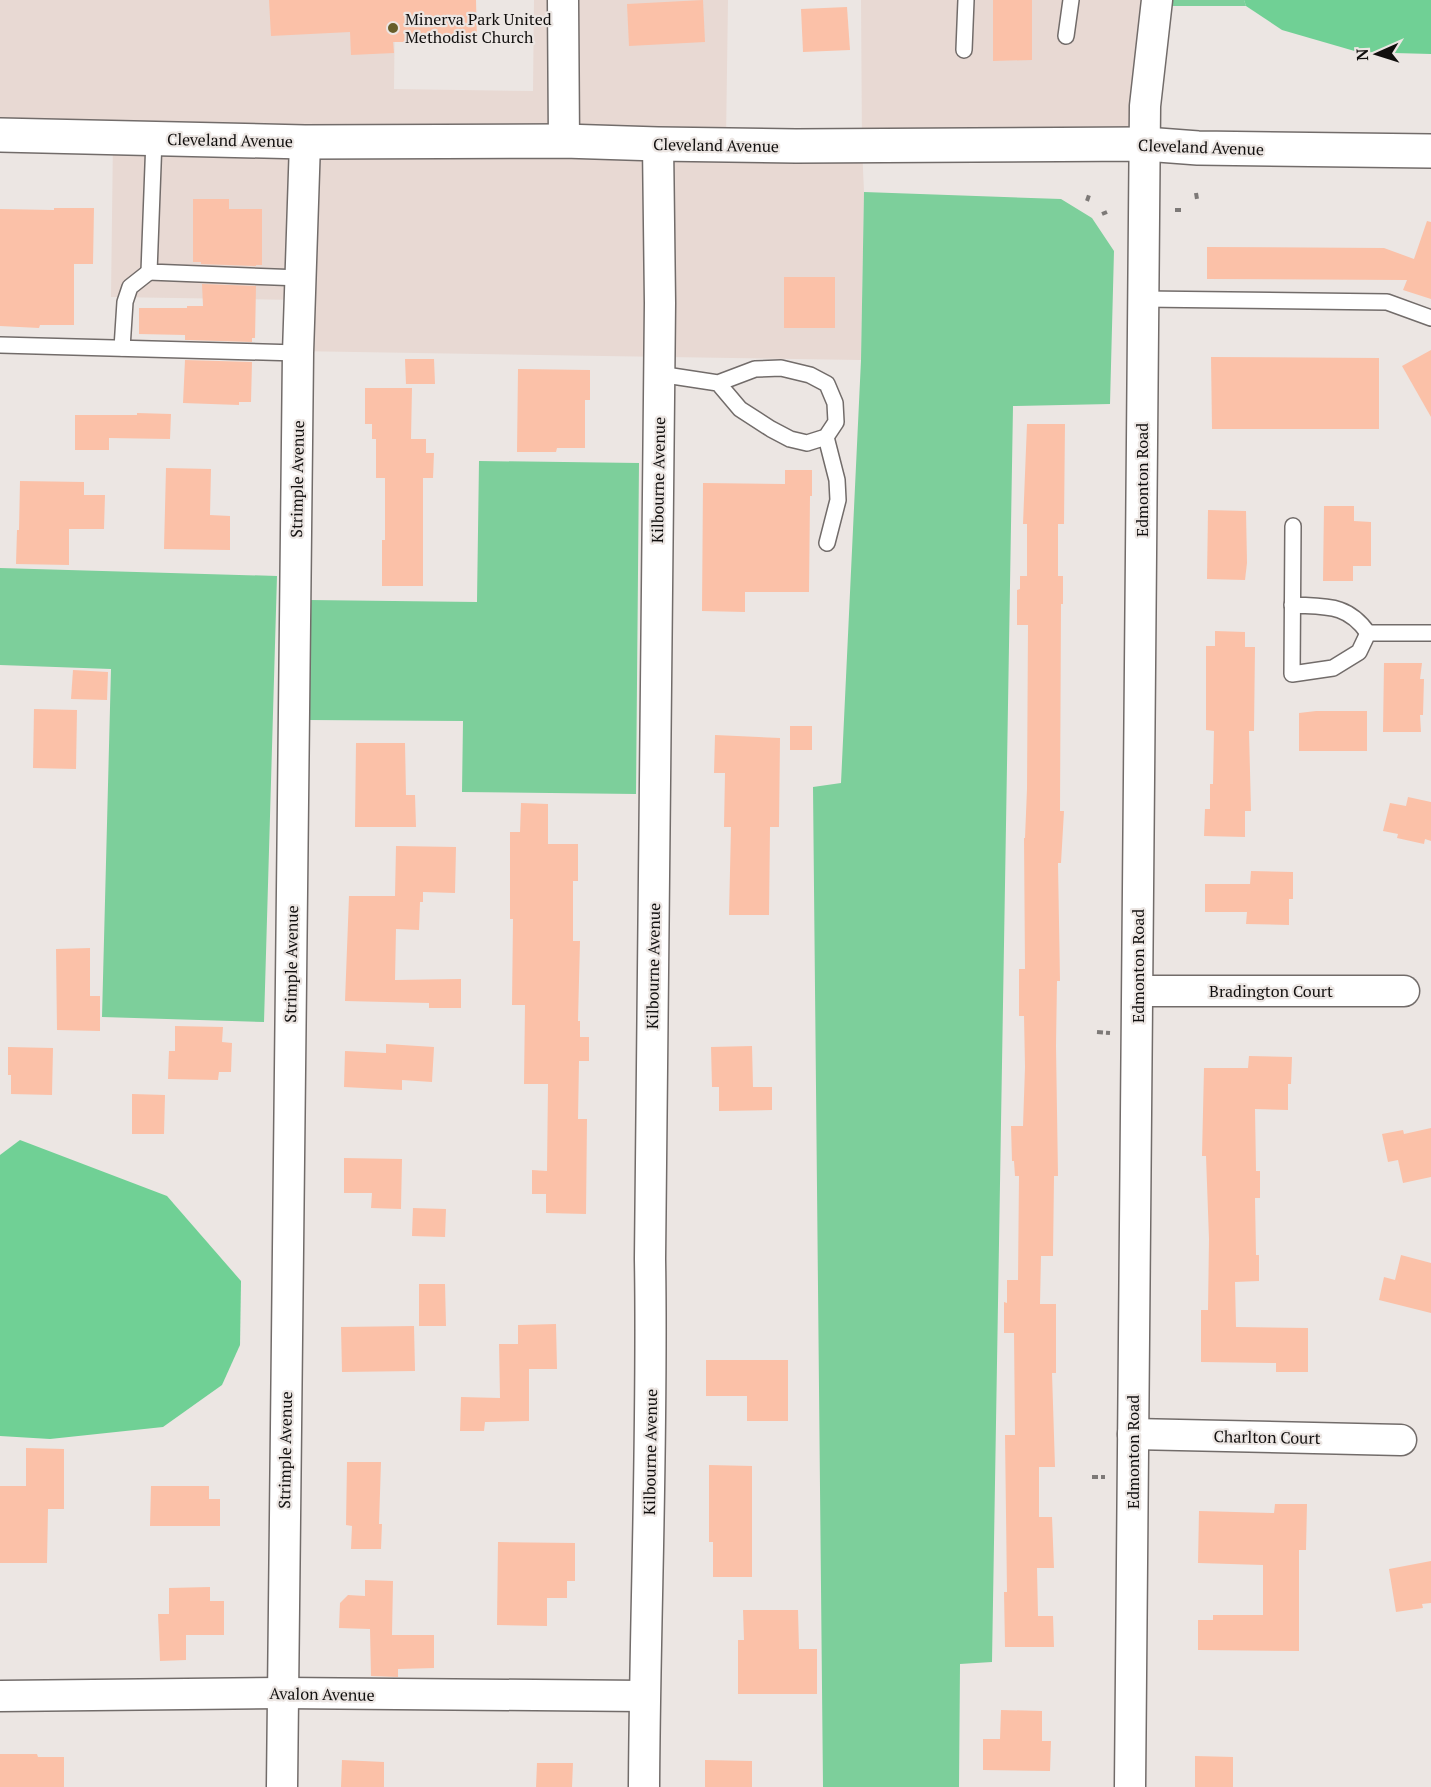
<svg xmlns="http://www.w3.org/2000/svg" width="1431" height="1787" font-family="'PT Serif',serif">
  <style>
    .built { fill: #e8d9d3 }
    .green { fill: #7dcf9b }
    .forest { fill: #70d095 }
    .building { fill: #fbc1a8 }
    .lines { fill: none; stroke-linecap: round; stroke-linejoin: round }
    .service-casing { stroke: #726c6a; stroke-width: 18 }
    .minor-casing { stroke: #726c6a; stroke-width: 33 }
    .primary-casing { stroke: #726c6a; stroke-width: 36 }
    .path { stroke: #7d7977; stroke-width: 4; stroke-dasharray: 6 3; stroke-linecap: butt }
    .service { stroke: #fff; stroke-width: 15 }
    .minor { stroke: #fff; stroke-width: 30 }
    .primary { stroke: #fff; stroke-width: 33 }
    .poi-dot { fill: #665e2a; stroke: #ece6e3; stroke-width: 2 }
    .labels { text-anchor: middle; stroke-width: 4.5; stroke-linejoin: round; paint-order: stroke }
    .poi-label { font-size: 16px; fill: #110f0e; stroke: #ece6e3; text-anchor: start }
    .street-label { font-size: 16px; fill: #110f0e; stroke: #ece6e3 }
  </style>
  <rect width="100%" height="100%" fill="#ece6e3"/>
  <polygon class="built" points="0,0 395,0 394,89 533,91 534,0 728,0 726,140 862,146 861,0 1173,0 1172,6 1156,5 1141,153 862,146 864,192 861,360 294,351 295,300 111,297 113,138 0,136"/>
  <g class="green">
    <polygon points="1173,0 1244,0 1246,6 1172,6"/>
    <polygon points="864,192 1061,199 1092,218 1114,251 1110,404 1013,406 992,1662 960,1664 959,1787 823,1787 813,787 841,783 861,360"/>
    <polygon points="479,461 639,463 636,794 462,792 463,721 308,720 309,600 477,602"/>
    <polygon points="0,568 277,576 264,1022 102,1017 111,669 0,665"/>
  </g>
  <g class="forest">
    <polygon points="1244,0 1431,0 1431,54 1358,52 1282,30 1246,6"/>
    <polygon points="20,1140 167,1196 241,1281 240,1345 222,1385 163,1427 50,1439 0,1436 0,1155"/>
  </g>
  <g class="building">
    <polygon points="269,0 476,0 477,42 393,42 394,53 351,55 350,32 271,36"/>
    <polygon points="703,0 705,42 629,46 627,4"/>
    <polygon points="993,0 1032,0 1032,60 993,61"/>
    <polygon points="847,7 850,50 803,52 801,9"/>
    <polygon points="193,199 229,199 229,209 262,209 262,265 256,265 256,266 201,264 201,262 193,262"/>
    <polygon points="54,208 94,208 93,264 74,264 74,325 40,325 39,328 0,326 0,209 54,210"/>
    <polygon points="1427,221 1431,222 1431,299 1403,290 1407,280 1207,279 1207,247 1384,248 1414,259"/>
    <rect x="784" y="277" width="51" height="51"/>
    <polygon points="202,284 256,286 255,338 252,338 252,342 185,340 185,335 139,334 139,308 187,308 187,306 203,306"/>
    <polygon points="1431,350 1431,417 1402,366"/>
    <polygon points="1211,357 1379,358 1379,429 1212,429"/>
    <polygon points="405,359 434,359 435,384 406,384"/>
    <polygon points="185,360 252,362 251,402 239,402 239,405 183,403"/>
    <polygon points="518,369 590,370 590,400 585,400 585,448 557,448 556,452 517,452"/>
    <polygon points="365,388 412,388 411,439 426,439 426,453 434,453 433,478 423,478 423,586 382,586 382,540 385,540 385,478 376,478 376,439 372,439 372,424 365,424"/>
    <polygon points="137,413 171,414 170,439 109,438 109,450 75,450 75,415 137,415"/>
    <polygon points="1027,424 1065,424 1064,524 1058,524 1058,576 1063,576 1063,604 1061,604 1060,811 1064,811 1061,863 1058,863 1060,981 1057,981 1056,1046 1058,1176 1054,1176 1053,1256 1041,1256 1040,1304 1056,1304 1056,1373 1052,1373 1055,1467 1039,1467 1039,1517 1052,1517 1054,1568 1037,1568 1038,1616 1053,1616 1054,1647 1005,1647 1004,1592 1007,1592 1005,1435 1015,1435 1014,1333 1004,1333 1004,1302 1007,1303 1007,1280 1018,1280 1019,1176 1015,1176 1014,1161 1012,1161 1011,1126 1023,1126 1025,1067 1024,1016 1019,1016 1019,969 1025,969 1024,838 1025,838 1027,789 1028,625 1017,625 1017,590 1020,589 1020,576 1027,576 1027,524 1023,524"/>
    <polygon points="166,468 211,469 210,515 230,516 230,550 164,549"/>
    <polygon points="785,470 812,470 812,496 810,496 809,592 745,592 745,612 702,611 703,483 785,484"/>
    <polygon points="20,481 84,482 84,495 105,495 104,529 69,529 69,565 16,564 17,530 19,530"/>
    <polygon points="1324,506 1354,506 1354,521 1371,522 1371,566 1353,566 1353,581 1323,581"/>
    <polygon points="1208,510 1246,511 1247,563 1245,580 1207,579"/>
    <polygon points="1215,631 1245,632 1245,647 1255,647 1254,731 1249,731 1251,811 1245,811 1245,837 1204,836 1205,809 1210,809 1210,784 1213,784 1214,731 1206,730 1206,646 1215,646"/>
    <polygon points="1384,663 1422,663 1420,679 1424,679 1423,715 1420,715 1421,732 1383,732"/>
    <polygon points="73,670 108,672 107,700 71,699"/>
    <polygon points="34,709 77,710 76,769 33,768"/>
    <polygon points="1316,711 1367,711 1367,751 1299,751 1299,713"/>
    <rect x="790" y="726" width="22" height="24"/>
    <polygon points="715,735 780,738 779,827 770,827 769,915 729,915 731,827 724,827 725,773 714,773"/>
    <polygon points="356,743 405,743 406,795 415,795 416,827 355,827"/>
    <polygon points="1408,797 1431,802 1431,841 1425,839 1424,844 1397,838 1398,834 1383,831 1390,803 1406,806"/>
    <polygon points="521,803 548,804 548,844 578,844 578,881 573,881 573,941 580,941 578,1021 580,1021 580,1037 589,1037 589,1061 579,1061 578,1119 587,1119 586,1214 546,1213 546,1194 532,1194 532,1170 547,1171 548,1084 524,1084 525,1005 512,1005 513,919 510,919 510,832 520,832"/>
    <polygon points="396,846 456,847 455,893 423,892 423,902 420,902 419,930 396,929 395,980 461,979 461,1008 429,1008 429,1003 345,1001 349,896 395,896"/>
    <polygon points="1251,871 1293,872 1293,899 1289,899 1289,925 1246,924 1247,912 1205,912 1205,884 1250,884"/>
    <polygon points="90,948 90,996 100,996 100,1031 57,1030 56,949"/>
    <polygon points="175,1026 223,1027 222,1042 232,1043 231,1072 219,1072 218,1080 168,1079 169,1051 175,1051"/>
    <polygon points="386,1044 434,1047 432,1082 402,1080 402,1090 344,1087 345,1051 386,1053"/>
    <polygon points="752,1046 753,1087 772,1087 772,1110 719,1111 719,1087 712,1087 711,1047"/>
    <polygon points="8,1047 53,1048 52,1095 11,1094 11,1075 8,1075"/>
    <polygon points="1249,1056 1292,1057 1291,1084 1288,1084 1288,1110 1255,1109 1256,1171 1260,1171 1260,1198 1255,1198 1256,1255 1259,1255 1259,1281 1235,1282 1236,1327 1308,1328 1308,1372 1276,1372 1276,1363 1201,1362 1201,1310 1208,1310 1209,1239 1206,1156 1202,1156 1204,1068 1248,1068"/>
    <polygon points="132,1094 165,1095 164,1134 132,1134"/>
    <polygon points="1431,1128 1431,1177 1403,1183 1398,1160 1388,1162 1382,1134 1403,1130 1404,1134"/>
    <polygon points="344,1158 402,1159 401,1209 371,1208 372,1193 344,1193"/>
    <polygon points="413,1208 446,1209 445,1237 412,1236"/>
    <polygon points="1401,1255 1431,1263 1431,1313 1379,1300 1384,1277 1395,1280"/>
    <polygon points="419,1284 445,1284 446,1326 419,1326"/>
    <polygon points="556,1324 557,1369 529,1369 529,1421 485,1422 484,1431 460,1431 461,1397 500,1398 499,1344 518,1344 518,1325"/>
    <polygon points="414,1326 415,1371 342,1372 341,1327"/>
    <polygon points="706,1360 788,1360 788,1421 747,1421 747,1396 706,1396"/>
    <polygon points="26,1448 64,1449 64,1509 48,1509 47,1563 0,1563 0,1486 26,1486"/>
    <polygon points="347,1462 381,1462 379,1524 382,1524 381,1549 351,1549 352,1526 346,1525"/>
    <polygon points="709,1465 752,1466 752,1577 713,1577 713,1542 709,1542"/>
    <polygon points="151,1486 209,1486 209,1499 220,1499 220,1526 150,1526"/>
    <polygon points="1275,1504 1307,1504 1306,1550 1299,1550 1299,1651 1198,1650 1198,1620 1213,1620 1213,1615 1263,1615 1263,1565 1198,1563 1199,1511 1274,1513"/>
    <polygon points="498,1542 575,1543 575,1581 567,1581 567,1598 547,1598 547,1626 497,1625"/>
    <polygon points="1431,1561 1431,1603 1422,1604 1423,1608 1396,1612 1389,1569"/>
    <polygon points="365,1580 393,1581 392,1635 434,1635 434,1668 398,1669 398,1677 371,1676 370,1629 339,1628 340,1603 348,1595 365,1596"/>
    <polygon points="210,1587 210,1601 224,1601 224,1635 186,1635 186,1660 160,1661 158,1614 169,1614 169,1588"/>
    <polygon points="743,1610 798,1610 799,1649 817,1649 817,1694 738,1694 738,1640 744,1640"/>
    <polygon points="1001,1710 1042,1711 1042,1741 1051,1741 1050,1771 983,1770 983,1739 1000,1739"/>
    <polygon points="0,1754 37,1754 38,1757 64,1757 64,1787 0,1787"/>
    <polygon points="1195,1756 1233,1757 1233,1787 1195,1787"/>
    <polygon points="342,1760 384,1762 384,1787 341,1787"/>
    <polygon points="705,1760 752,1761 752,1787 705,1787"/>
    <polygon points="537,1763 573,1763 572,1787 536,1787"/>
  </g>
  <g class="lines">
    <defs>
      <g id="service">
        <polyline points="1066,36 1071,0"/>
        <polyline points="964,50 966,0"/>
        <polyline points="154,139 149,272 301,278"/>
        <polyline points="1143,299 1387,302 1431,318"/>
        <polyline points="0,345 298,353"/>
        <polyline points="122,348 125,302 130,287 149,272"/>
        <polyline points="659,374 718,383 740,409 771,429 790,439 807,443 826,437 836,422 835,403 827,384 810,375 781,368 755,369 718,383"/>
        <polyline points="826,437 837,480 838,500 827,543"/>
        <polyline points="1293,526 1292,674 1333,668 1359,652 1368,633 1431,633"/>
        <path d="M1292,605c33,2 55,-2 76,28"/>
      </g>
      <g id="minor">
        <polyline points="563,0 564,141"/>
        <polyline points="1138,991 1404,991"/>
        <polyline points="1133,1434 1401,1440"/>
        <polyline points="0,1696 283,1693 644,1696"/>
        <polyline points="282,1787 298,353 305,142"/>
        <path d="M644,1787c1,-176 9,-352 6,-528l10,-956 -2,-159"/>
        <polyline points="1130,1787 1145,106 1157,0"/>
      </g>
      <polyline id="primary" points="0,135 305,142 564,141 658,144 796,146 1145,144 1198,148 1431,151"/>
    </defs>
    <use href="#service" class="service-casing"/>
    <use href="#minor" class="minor-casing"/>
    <use href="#primary" class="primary-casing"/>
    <g class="path">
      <polyline points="1196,193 1197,199"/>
      <polyline points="1087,201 1089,195"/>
      <polyline points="1175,210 1182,210"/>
      <polyline points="1102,214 1107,212"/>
      <polyline points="1097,1032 1110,1033"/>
      <polyline points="1092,1477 1105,1477"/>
    </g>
    <use href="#service" class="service"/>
    <use href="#minor" class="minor"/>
    <use href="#primary" class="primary"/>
  </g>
  <circle class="poi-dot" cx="393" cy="28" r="6"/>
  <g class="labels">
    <g class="poi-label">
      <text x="405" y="25">Minerva Park United<tspan x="405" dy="18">Methodist Church</tspan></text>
    </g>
    <g class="street-label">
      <text transform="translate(230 140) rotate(1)" y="6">Cleveland Avenue</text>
      <text transform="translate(716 145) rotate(1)" y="6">Cleveland Avenue</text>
      <text transform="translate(1201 147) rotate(2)" y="6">Cleveland Avenue</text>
      <text transform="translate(297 479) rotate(-89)" y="6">Strimple Avenue</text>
      <text transform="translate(658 480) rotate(-89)" y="6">Kilbourne Avenue</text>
      <text transform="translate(1142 480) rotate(-90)" y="6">Edmonton Road</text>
      <text transform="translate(291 964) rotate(-89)" y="6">Strimple Avenue</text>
      <text transform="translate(653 966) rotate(-89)" y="6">Kilbourne Avenue</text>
      <text transform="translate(1138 966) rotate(-90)" y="6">Edmonton Road</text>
      <text x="1271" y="997">Bradington Court</text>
      <text transform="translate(1267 1437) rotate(1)" y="6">Charlton Court</text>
      <text transform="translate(285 1450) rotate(-89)" y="6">Strimple Avenue</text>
      <text transform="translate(650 1452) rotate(-89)" y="6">Kilbourne Avenue</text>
      <text transform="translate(1133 1452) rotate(-90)" y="6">Edmonton Road</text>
      <text transform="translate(322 1694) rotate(1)" y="6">Avalon Avenue</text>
    </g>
  </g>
  <g transform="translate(1377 54) rotate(267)" stroke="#ece6e3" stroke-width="4.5" paint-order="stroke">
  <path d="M0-4.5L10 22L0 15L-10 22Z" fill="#110f0e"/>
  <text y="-9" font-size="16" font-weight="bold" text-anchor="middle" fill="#110f0e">N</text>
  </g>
</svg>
